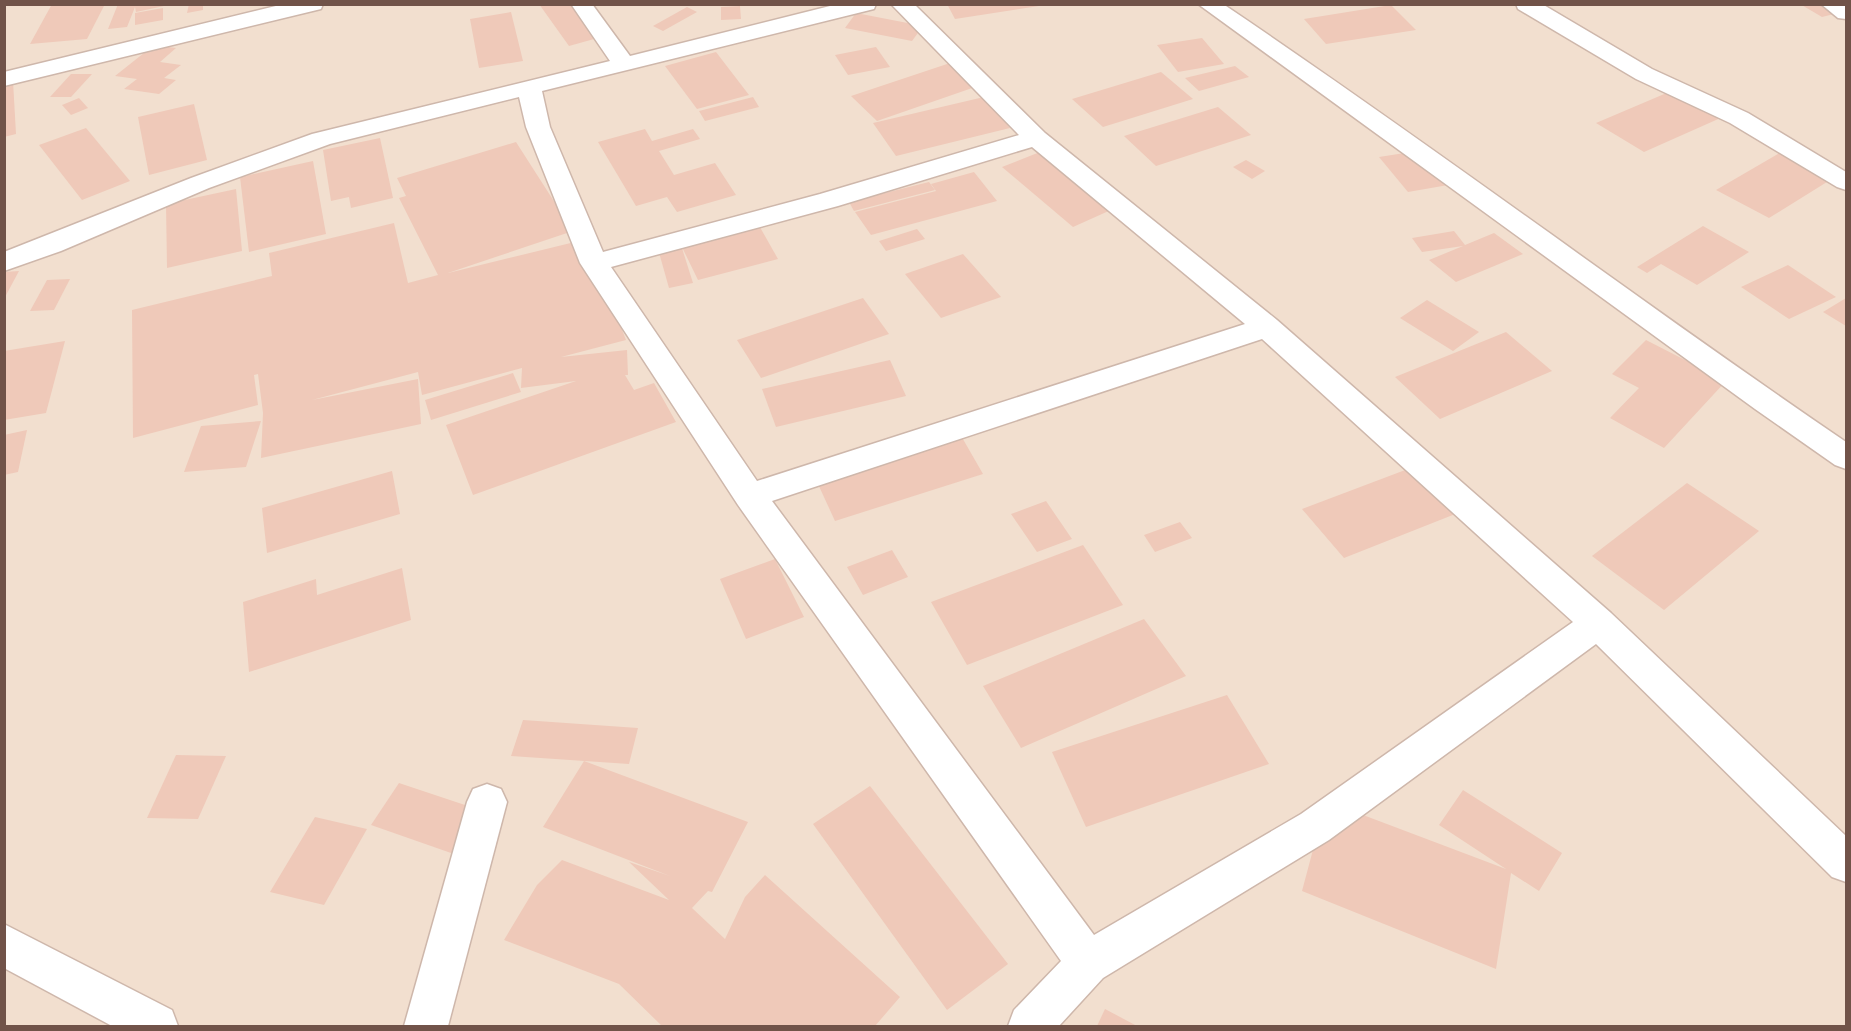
<svg xmlns="http://www.w3.org/2000/svg" width="1851" height="1031" font-family="Arial,sans-serif">
  <style>
    .residential { fill: #f2dfcf }
    .building { fill: #efc9b9 }
    .lines { fill: none; stroke-linecap: round; stroke-linejoin: round }
    .minor-casing { stroke: #ceb7ab; stroke-width: 3 }
    .minor { fill: #fff; fill-rule: evenodd }
  </style>
  <rect width="100%" height="100%" fill="#fbeee1"/>
  <rect class="residential" x="5" y="5" width="1841" height="1021"/>
  <g class="building">
    <polygon points="52,4 105,4 87,39 30,44"/>
    <polygon points="118,4 164,4 164,6 136,12 135,7 127,27 108,29"/>
    <polygon points="189,4 203,4 203,10 187,13"/>
    <polygon points="539,4 589,4 612,34 569,46"/>
    <polygon points="947,4 1037,4 1039,6 955,19"/>
    <polygon points="1800,4 1818,4 1834,14 1822,17"/>
    <polygon points="1391,5 1416,30 1326,44 1304,19"/>
    <polygon points="740,6 741,19 721,20 721,7"/>
    <polygon points="687,7 697,12 663,31 653,26"/>
    <polygon points="163,8 163,20 135,25 135,13"/>
    <polygon points="511,12 523,61 479,68 470,19"/>
    <polygon points="856,13 923,26 912,41 845,28"/>
    <polygon points="1202,38 1224,64 1178,72 1157,45"/>
    <polygon points="154,45 176,48 160,62 181,65 164,78 176,80 159,94 124,89 137,79 115,76"/>
    <polygon points="876,47 890,67 848,75 835,55"/>
    <polygon points="716,52 749,95 697,109 665,66"/>
    <polygon points="950,63 978,86 877,121 851,96"/>
    <polygon points="1235,66 1249,77 1199,91 1185,78"/>
    <polygon points="1161,72 1193,99 1103,127 1072,99"/>
    <polygon points="71,74 92,74 71,97 50,97"/>
    <polygon points="13,81 16,134 4,137 4,83"/>
    <polygon points="1676,89 1725,116 1644,152 1596,123"/>
    <polygon points="753,97 759,107 705,121 699,111"/>
    <polygon points="984,97 1010,128 896,156 873,123"/>
    <polygon points="79,98 88,108 71,115 62,105"/>
    <polygon points="194,104 207,160 149,175 138,117"/>
    <polygon points="1218,107 1251,135 1156,166 1124,136"/>
    <polygon points="86,128 130,181 82,200 39,145"/>
    <polygon points="645,129 652,141 693,129 700,139 659,151 674,175 715,163 736,195 677,212 667,197 636,206 598,142"/>
    <polygon points="380,138 393,198 351,208 349,197 331,201 323,150"/>
    <polygon points="516,142 573,231 448,273 587,239 626,340 561,357 627,350 628,375 625,375 634,390 654,383 676,422 473,495 446,425 576,381 521,388 522,368 422,395 418,372 312,400 418,379 421,424 261,458 263,413 258,374 254,375 258,405 133,438 132,310 272,276 269,253 394,223 408,283 438,275 399,198 406,196 397,178"/>
    <polygon points="1050,148 1122,205 1073,227 1002,167"/>
    <polygon points="1424,150 1454,184 1408,192 1379,157"/>
    <polygon points="1783,151 1835,177 1769,218 1716,190"/>
    <polygon points="1246,160 1265,171 1252,179 1233,167"/>
    <polygon points="313,161 326,234 249,252 240,177"/>
    <polygon points="974,172 997,201 871,235 855,212 936,191 931,184"/>
    <polygon points="929,182 935,190 854,211 849,202"/>
    <polygon points="236,189 242,251 167,268 166,204"/>
    <polygon points="757,222 778,259 698,280 679,241"/>
    <polygon points="1703,226 1749,252 1697,285 1661,264 1647,273 1637,267"/>
    <polygon points="917,229 925,239 886,251 879,241"/>
    <polygon points="1454,231 1465,245 1494,233 1523,254 1456,282 1429,260 1463,246 1422,252 1412,238"/>
    <polygon points="681,245 693,283 669,288 658,249"/>
    <polygon points="963,254 1001,297 941,318 905,274"/>
    <polygon points="1788,265 1836,297 1789,319 1741,287"/>
    <polygon points="19,271 4,299 4,272"/>
    <polygon points="70,279 54,310 30,311 47,280"/>
    <polygon points="863,298 889,334 761,378 737,340"/>
    <polygon points="1846,298 1846,326 1823,312"/>
    <polygon points="1427,300 1479,332 1453,351 1400,318"/>
    <polygon points="1506,332 1552,371 1440,419 1395,377"/>
    <polygon points="1646,340 1726,381 1664,448 1610,418 1639,388 1612,374"/>
    <polygon points="65,341 46,413 4,420 4,351"/>
    <polygon points="890,360 906,396 776,427 762,389"/>
    <polygon points="513,373 521,392 431,420 425,400"/>
    <polygon points="261,421 246,467 184,472 201,426"/>
    <polygon points="956,427 983,474 835,521 812,471"/>
    <polygon points="27,430 18,472 4,475 4,435"/>
    <polygon points="1429,461 1473,507 1344,558 1302,509"/>
    <polygon points="392,471 400,514 267,553 262,508"/>
    <polygon points="1687,483 1759,531 1664,610 1592,556"/>
    <polygon points="1046,501 1072,539 1037,552 1011,514"/>
    <polygon points="1180,522 1192,538 1155,552 1144,535"/>
    <polygon points="1083,545 1123,605 967,665 931,602"/>
    <polygon points="892,550 908,577 863,595 847,567"/>
    <polygon points="775,559 804,617 746,639 720,579"/>
    <polygon points="402,568 411,620 249,672 243,602 316,579 317,595"/>
    <polygon points="1144,619 1186,676 1021,748 983,686"/>
    <polygon points="1227,695 1269,764 1086,827 1052,752"/>
    <polygon points="523,720 638,728 629,764 511,756"/>
    <polygon points="176,755 226,756 198,819 147,818"/>
    <polygon points="584,761 748,822 712,892 708,891 692,908 725,939 745,897 765,875 900,997 875,1026 662,1026 619,984 504,940 537,885 562,860 669,900 629,862 670,876 543,827"/>
    <polygon points="399,783 498,816 471,860 371,825"/>
    <polygon points="870,786 1008,964 947,1010 813,824"/>
    <polygon points="1463,790 1562,853 1539,891 1511,873 1496,969 1302,891 1326,801 1506,869 1439,825"/>
    <polygon points="315,817 367,829 324,905 270,892"/>
    <polygon points="1105,1009 1137,1026 1097,1026"/>
  </g>
  <g class="lines">
    <defs>
      <g id="minor">
        <polygon points="284,4 323,4 321,9 4,86 4,72"/>
        <path d="M571,4h21l38,52 208,-52h38l-2,5 -332,82 8,36 53,125 217,-58 199,-59 -128,-131h23l131,129 232,187 334,293 235,223v46l-14,-5 -236,-233 -267,196 -226,138 -44,48h-51l6,-16 47,-49 -323,-456 -158,-242 -54,-136 -7,-30 -189,47 -121,44 -148,63 -57,20v-19l187,-74 121,-44 298,-73zM1032,147l213,177 -488,157 -146,-214 227,-61zM1262,339l311,283 -272,192 -207,121 -322,-434z"/>
        <path d="M1198,4h25c211,142 413,295 623,438v27l-11,-4 -80,-56z"/>
        <polygon points="1516,4 1542,4 1652,69 1748,113 1846,172 1846,190 1837,187 1730,123 1636,79 1518,9"/>
        <polygon points="1821,4 1846,4 1846,19 1838,18"/>
        <polygon points="487,784 501,789 507,802 448,1026 404,1026 467,802 473,789"/>
        <polygon points="4,924 172,1010 178,1026 112,1026 4,968"/>
      </g>
    </defs>
    <use href="#minor" class="minor-casing"/>
    <use href="#minor" class="minor"/>
  </g>
  <rect width="1851" height="1031" fill="none" stroke="#715349" stroke-width="12"/>
</svg>
